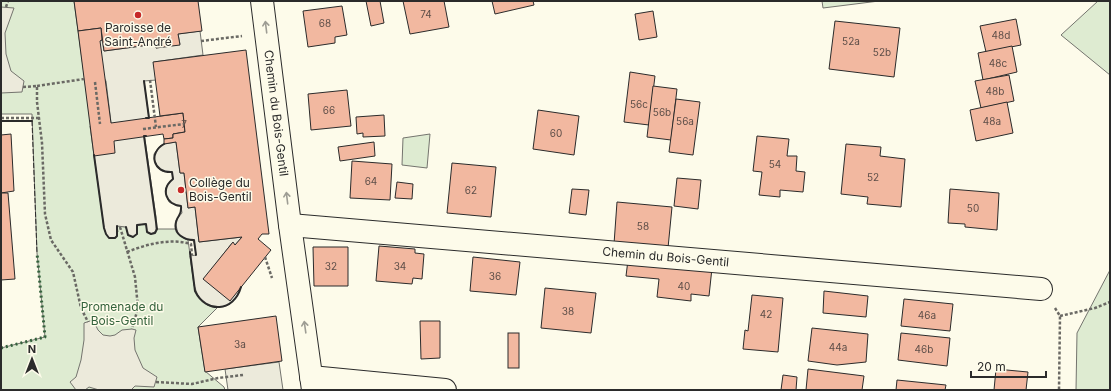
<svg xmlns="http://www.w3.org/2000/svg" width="1111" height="391" font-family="Inter,sans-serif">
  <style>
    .green { fill: #deebd1; stroke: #74746e }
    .parking { fill: #eceadb; stroke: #74746e }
    .building { fill: #f2b8a0; stroke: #2b2b2b }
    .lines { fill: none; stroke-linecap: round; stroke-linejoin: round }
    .minor-casing { stroke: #2b2b2b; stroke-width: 24 }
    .path { stroke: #6a6964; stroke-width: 2.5; stroke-dasharray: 3 2; stroke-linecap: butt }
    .minor { stroke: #fdfbea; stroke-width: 22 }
    .hedge { stroke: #34623c; stroke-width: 3; stroke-dasharray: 2 3; stroke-linecap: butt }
    .fence { stroke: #2b2b2b; stroke-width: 1; stroke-dasharray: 5 2; stroke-linecap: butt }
    .wall { stroke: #2b2b2b; stroke-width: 2 }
    .oneway { stroke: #9e9d94 }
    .poi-dot { fill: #c62828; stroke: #fdfbea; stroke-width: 1.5 }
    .labels { text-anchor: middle; stroke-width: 3; stroke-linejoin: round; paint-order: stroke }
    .number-label { font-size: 10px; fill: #5d4e48 }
    .poi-label { font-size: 12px; fill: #2b2b2b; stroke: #fdfbea }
    .street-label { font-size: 12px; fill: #2b2b2b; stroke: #fdfbea }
    .park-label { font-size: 12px; fill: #34623c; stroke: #fdfbea }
  </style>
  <rect width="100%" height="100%" fill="#fdfbea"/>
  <g class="green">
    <path d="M1,1h73l32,233 12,-2 -1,-6 9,1 1,5 10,-1v-6l9,-1 1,5 9,2 1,-2h19c2,5 7,10 12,11l7,51c5,9 12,16 23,16l-20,20 7,44 19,16 1,3h-224v-42l44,-11 -8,-84 -5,-139h-31z"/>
    <polygon points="822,1 879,1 823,8"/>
    <polygon points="1098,1 1110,1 1110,75 1061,35"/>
    <polygon points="430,134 427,168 402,165 403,138"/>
    <polygon points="1110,270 1110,390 1076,390 1077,333"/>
  </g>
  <g class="parking">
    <polygon points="1,7 14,8 5,33 6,54 11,71 24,81 22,92 1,93"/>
    <polygon points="200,31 203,55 154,62 156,80 144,81 149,118 142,119 156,217 156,231 151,234 147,232 146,224 137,225 137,234 133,237 128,235 126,227 117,226 117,236 115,238 109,238 106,234 104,228 90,126 111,123 106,81 80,43 102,40 104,51 156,44 156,48 180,44 178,34"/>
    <polygon points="176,142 180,173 184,173 188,208 195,207 199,242 242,237 235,245 232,243 204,279 230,300 241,287 236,298 231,303 226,306 220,307 213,307 207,305 198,296 194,285 190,256 196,255 194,241 185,239 178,234 176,225 176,220 182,213 181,206 177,206 169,202 166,194 167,185 173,179 172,172 162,171 158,168 154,159 154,154 160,146 164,144"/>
    <polygon points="93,320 98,330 103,335 110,336 115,335 122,330 132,329 136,330 134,338 135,350 143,368 157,377 154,387 135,386 131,390 99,390 89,387 85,390 76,390 70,382 76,377 81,360 84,340 84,323"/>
    <polygon points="279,362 283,390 228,390 225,369"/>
  </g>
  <g class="building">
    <polygon points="74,1 198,1 202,31 178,34 180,45 156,48 156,44 104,51 101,28 78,31"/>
    <polygon points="366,1 380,1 384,23 371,26"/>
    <polygon points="403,1 444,1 449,27 410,34"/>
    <polygon points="492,1 533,1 534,5 495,14"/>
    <polygon points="342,6 347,35 335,37 335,43 308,47 303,11"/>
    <polygon points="653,11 657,37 639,40 635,14"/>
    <polygon points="1016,19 1021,45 986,52 980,26"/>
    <polygon points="835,21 900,28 894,77 829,69"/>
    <polygon points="101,28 102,40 100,41 111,123 183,113 185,132 173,134 173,138 164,139 163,134 114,141 115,153 94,156 78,31"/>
    <polygon points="1012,46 1017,72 983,80 978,53"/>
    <polygon points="246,50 269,234 262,234 258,239 271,250 230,301 203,279 233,242 235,245 242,237 199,242 195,207 188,208 184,173 180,173 176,142 164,144 164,139 173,138 173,134 185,132 183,113 160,116 153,62"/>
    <polygon points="630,72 655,76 649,125 624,122"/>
    <polygon points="1009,75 1014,101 981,108 975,81"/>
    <polygon points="653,86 677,89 671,140 647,137"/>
    <polygon points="347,90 351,126 311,130 308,94"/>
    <polygon points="676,99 700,102 693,155 669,152"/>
    <polygon points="1007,102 1013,133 976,141 970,110"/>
    <polygon points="538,110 579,116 574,155 533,149"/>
    <polygon points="384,115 385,136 363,137 363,133 357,134 356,117"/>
    <polygon points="11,134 14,191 1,193 1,135"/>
    <polygon points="757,136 789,139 787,156 797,156 796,171 805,172 803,192 780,190 780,197 759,195 762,172 753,171"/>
    <polygon points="374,142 375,156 340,161 338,147"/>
    <polygon points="846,144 881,147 880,156 905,159 901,207 867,204 868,197 841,194"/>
    <polygon points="352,161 392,164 390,200 350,198"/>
    <polygon points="452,163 496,167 491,217 447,213"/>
    <polygon points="677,178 701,180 698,209 674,206"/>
    <polygon points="397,182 413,184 412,199 395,198"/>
    <polygon points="572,189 589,190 586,215 569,213"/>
    <polygon points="950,189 999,193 997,230 965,227 965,224 948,223"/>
    <polygon points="1,193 8,193 15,279 1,280"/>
    <polygon points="617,202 672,207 668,248 614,244"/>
    <polygon points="379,246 415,249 415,253 424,254 422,279 413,278 412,284 376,281"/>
    <polygon points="313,247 348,247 348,286 314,286"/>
    <polygon points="473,257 520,262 516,295 470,291"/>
    <polygon points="628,260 712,268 709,296 691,294 691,301 657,297 659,279 626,276"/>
    <polygon points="545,288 596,293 591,333 541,328"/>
    <polygon points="824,291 868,296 866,317 823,313"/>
    <polygon points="752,295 783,298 778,352 743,349 745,330 748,331"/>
    <polygon points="904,299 953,304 950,331 901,326"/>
    <polygon points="276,316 282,361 205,372 198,327"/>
    <polygon points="420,321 440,321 440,358 421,359"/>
    <polygon points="812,328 868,334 866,362 837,365 808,361"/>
    <rect x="508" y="333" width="11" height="35"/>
    <polygon points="901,333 950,338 947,366 898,360"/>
    <polygon points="808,369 864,376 862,390 806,390"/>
    <polygon points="996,369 1028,372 1026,390 994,390"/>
    <polygon points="783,375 797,377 796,390 781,390"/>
    <polygon points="897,380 946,385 945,390 896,390"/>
  </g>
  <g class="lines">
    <defs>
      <g id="minor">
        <path id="s1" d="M262,1l28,224 23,165"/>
        <path id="s2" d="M290,225l751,64"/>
        <polyline points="311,377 445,390"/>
      </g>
    </defs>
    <use href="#minor" class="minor-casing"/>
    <g class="path">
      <polyline points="6,7 8,1"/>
      <polyline points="201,41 242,36"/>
      <polyline points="150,80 156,127"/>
      <polyline points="95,82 100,124"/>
      <polyline points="37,86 84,79"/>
      <polyline points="23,87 37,86 37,102 42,143 45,214 51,240 73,272 81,308 88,322"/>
      <polyline points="1,118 39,118"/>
      <polyline points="143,129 184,124"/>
      <polyline points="120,227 135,277 138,308 132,329"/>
      <path d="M127,252c20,-8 43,-14 64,-8l1,11"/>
      <polyline points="265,257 272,278"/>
      <polyline points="1055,308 1060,316 1059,390"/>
      <polyline points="1060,316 1095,308 1110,302"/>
      <polyline points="156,382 192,384 218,378 243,375"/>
    </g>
    <use href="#minor" class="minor"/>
    <polyline class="hedge" points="1,348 45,337 37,253"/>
    <polyline class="fence" points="32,121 37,253"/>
    <g class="wall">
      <polyline points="144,81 149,118 146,118"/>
      <polyline points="1,121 32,121"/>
      <path d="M164,144c-16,9 -11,29 8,28l1,7c-13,10 -7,26 8,27 1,10 -3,8 -5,16 -3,12 8,18 18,18l2,15"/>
      <polyline points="94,155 104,228 106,234 109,238 115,238 117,236 117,226"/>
      <polyline points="126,227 128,235 133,237 137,234 137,225 146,224 147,232 151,234 155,233 157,229 144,136 146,136"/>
      <path d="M190,252l5,39c11,23 39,21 46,-4"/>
    </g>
  </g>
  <defs><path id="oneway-shaft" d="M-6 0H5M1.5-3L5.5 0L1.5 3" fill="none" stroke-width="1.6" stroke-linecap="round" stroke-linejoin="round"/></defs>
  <g class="oneway">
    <use href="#oneway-shaft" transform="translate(266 27) rotate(-97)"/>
    <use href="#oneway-shaft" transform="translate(287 198) rotate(-97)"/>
    <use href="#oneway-shaft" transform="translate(305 327) rotate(-98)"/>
  </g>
  <g class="poi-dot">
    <circle cx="138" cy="15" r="4"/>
    <circle cx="181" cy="190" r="4"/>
  </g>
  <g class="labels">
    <g class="number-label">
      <text x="426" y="18">74</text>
      <text x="325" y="27">68</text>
      <text x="1001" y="39">48d</text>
      <text x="851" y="45">52a</text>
      <text x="882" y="56">52b</text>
      <text x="998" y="67">48c</text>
      <text x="995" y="95">48b</text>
      <text x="639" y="108">56c</text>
      <text x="329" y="114">66</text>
      <text x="662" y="116">56b</text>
      <text x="685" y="125">56a</text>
      <text x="992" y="125">48a</text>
      <text x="184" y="128">7</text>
      <text x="556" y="137">60</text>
      <text x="775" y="168">54</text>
      <text x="873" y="181">52</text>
      <text x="371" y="185">64</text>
      <text x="471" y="194">62</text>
      <text x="973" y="212">50</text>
      <text x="643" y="230">58</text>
      <text x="331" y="270">32</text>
      <text x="400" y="270">34</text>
      <text x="495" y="280">36</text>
      <text x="684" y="290">40</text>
      <text x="568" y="315">38</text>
      <text x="766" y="318">42</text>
      <text x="927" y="319">46a</text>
      <text x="240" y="348">3a</text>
      <text x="838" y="351">44a</text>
      <text x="924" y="353">46b</text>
    </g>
    <g class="poi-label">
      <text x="138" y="32">Paroisse de<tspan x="138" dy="14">Saint-André</tspan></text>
      <text x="189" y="187" text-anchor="start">Collège du<tspan x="189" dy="14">Bois-Gentil</tspan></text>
    </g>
    <g class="street-label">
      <text dy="4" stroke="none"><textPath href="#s1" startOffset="113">Chemin du Bois-Gentil</textPath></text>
      <text dy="4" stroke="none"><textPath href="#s2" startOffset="377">Chemin du Bois-Gentil</textPath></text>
    </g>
    <g class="park-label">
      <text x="122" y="311">Promenade du<tspan x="122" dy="14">Bois-Gentil</tspan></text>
    </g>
  </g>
  <rect width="1111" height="391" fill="none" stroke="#2b2b2b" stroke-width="4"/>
  <g transform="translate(32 359)" stroke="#fdfbea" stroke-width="3" paint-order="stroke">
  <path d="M0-3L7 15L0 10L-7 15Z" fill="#2b2b2b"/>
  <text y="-6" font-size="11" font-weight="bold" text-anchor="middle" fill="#2b2b2b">N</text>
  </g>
  <path d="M971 371v6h75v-6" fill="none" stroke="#2b2b2b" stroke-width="2"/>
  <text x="977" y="371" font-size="12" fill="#2b2b2b" stroke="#fdfbea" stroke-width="3" paint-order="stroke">20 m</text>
</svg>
